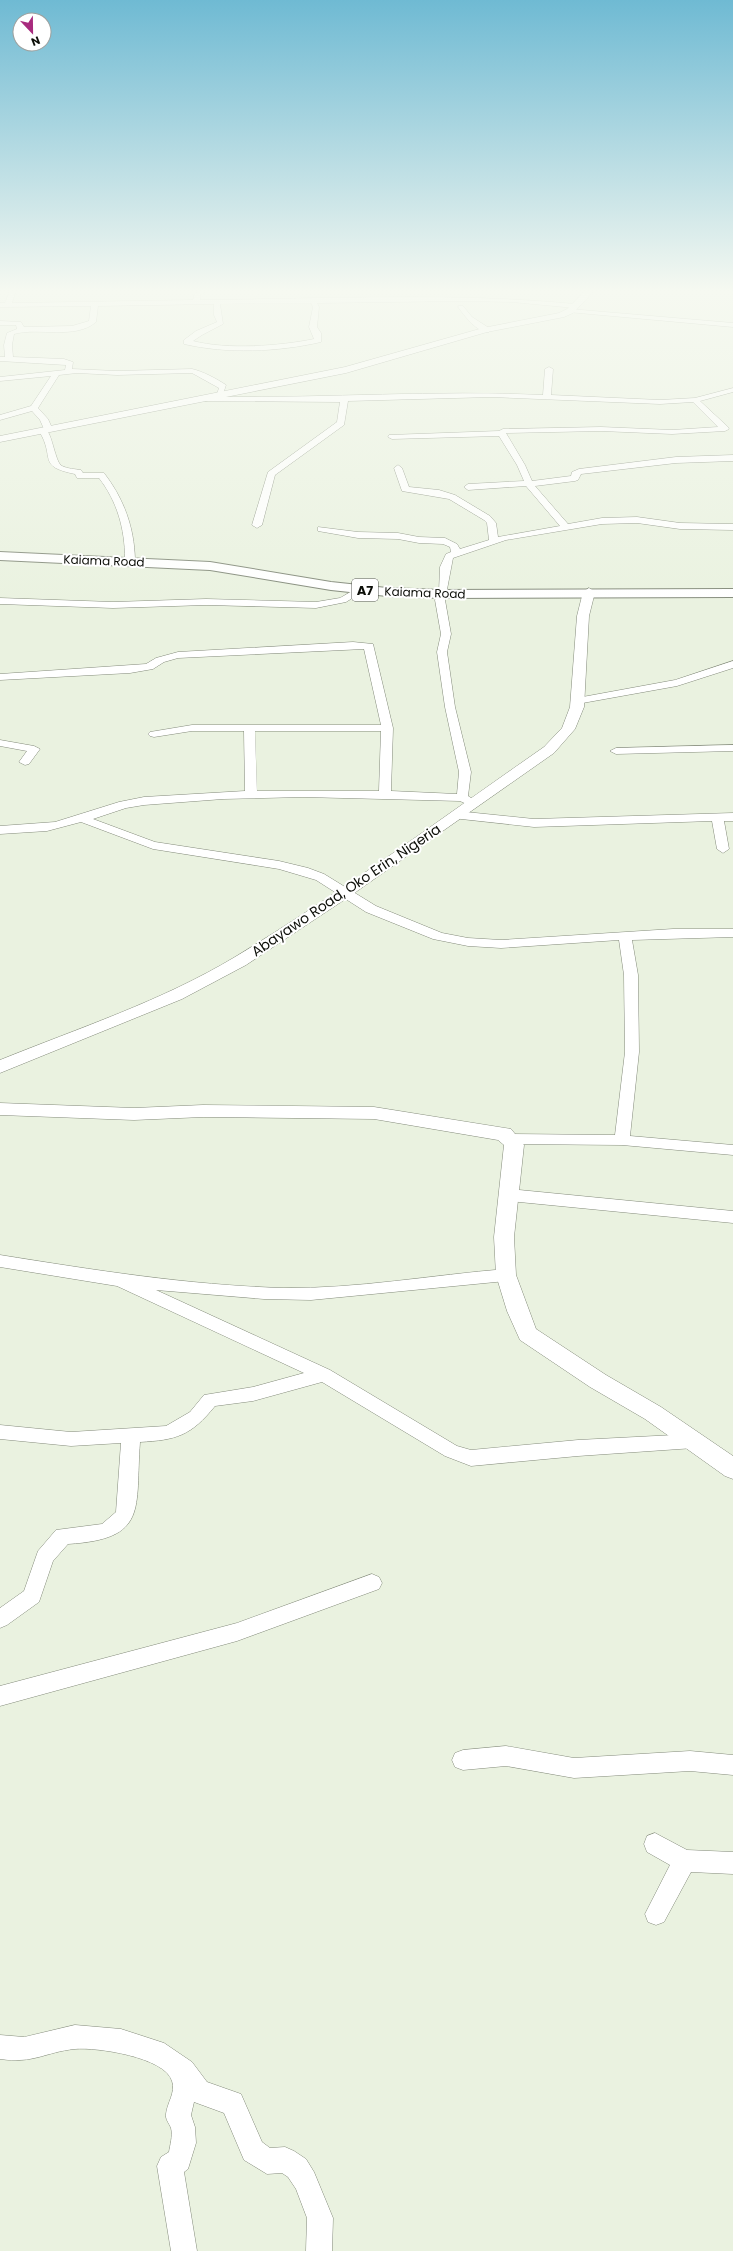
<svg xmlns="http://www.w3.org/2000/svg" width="733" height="2251" font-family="Poppins,sans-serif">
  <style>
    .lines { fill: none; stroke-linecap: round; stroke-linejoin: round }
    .minor-casing { stroke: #848b7b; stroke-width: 1 }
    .tertiary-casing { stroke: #848b7b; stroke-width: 1 }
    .trunk-casing { stroke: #848b7b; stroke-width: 2 }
    .minor { fill: #fff; fill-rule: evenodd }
    .tertiary { fill: #fff; fill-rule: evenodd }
    .trunk { fill: #fff; fill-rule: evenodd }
    .labels { text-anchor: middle; stroke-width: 4; stroke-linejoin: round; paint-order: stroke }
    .far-street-label { font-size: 12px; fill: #0c0e08; stroke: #fff }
    .shield { fill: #fff; stroke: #555652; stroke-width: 1 }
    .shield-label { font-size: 13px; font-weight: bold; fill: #0c0e08 }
    .street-label { font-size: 14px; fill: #0c0e08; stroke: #fff }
  </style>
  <rect width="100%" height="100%" fill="#eaf2e0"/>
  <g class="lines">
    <defs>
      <g id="minor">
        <path d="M10,290h6l-4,13 181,-3 2,-7 13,-3 -8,5v5c125,-1 250,-8 375,4l3,2 -3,2 -63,-6 -46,-1 -149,2 2,4 -2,20 4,6v9c-43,10 -94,12 -137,2v-4l12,-9 21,-9 -3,-7v-11l-116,2 -2,16c-21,18 -57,5 -82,12l-2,11 1,12 51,2 9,3 -1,7 45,2 75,-2c10,2 25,10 34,16l-4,12c107,1 214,-7 321,-2l2,-26 4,-2 4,2 -2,26 109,5 35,-2 38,-10v4l-33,9 28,26 1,2 -4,2 -53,3 -71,-3 -95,2 19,32 7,16 39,-5 1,-4 7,-3 97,-12 57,-2v6l-57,2 -95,11 -3,6 -3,1 -40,5 33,38 34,-6 35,-1 43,6 53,1v6l-53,-1 -43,-6 -35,1 -96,16 -53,18 -8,42 6,34 -4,18 8,55 16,65 -3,24 11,7 -2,3 -4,1 -13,-6 -38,-1 -119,-3 -80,2 -79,6 -18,3 -33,11 62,23 124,19 29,7 16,6 52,32 66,27 26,5 33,2 172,-11h60v8l-101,3 6,35 1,77 -9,84 103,9v10l-111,-10 -112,-1 -5,-1 -3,-4 3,-4 5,-1 105,1 10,-83 -1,-77 -5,-35 -118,8 -33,-2 -35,-7 -67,-27 -50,-32 -37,-11 -126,-20 -72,-27 -34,9 -47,3v-8l55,-4 64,-20 25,-5 101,-6 -1,-60h-52l-38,6 -4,-1 -2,-2 2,-2 42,-7h189l-17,-76 -186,9 -14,4 -11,7 -23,4 -130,7v-6l146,-10 10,-6 22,-6 175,-10 20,2 20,84 -2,63 66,3 2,-22 -14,-65 -8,-55 4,-18 -6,-34 4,-8 1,-25 6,-13 5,-2 -1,-5 -7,-3 -24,-1 -21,-4 -40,-1 -40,-7v-4l40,5 40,1 21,4 26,1 12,6 3,5 29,-9 -2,-17 -3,-3 -35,-21 -47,-8 -8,-23 4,-3 4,3 7,19 30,3 16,5 35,21 6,7 2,14 62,-11 -34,-40 -58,4 -4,-3 4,-3 56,-3 -7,-16 -18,-29 -107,3 -4,-2 1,-2 110,-4 4,-2 98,-2 71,3 46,-3 -25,-25 -33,2 -169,-7 -143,4 -4,24 -69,50 -13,50 -5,3 -5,-3 16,-53 69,-50 3,-20 -135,-1 -4,-2 1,-2h14l3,-9 -27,-15 -75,2 -40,-2 -18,2 -21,33 10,11 5,11 -5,2c5,8 8,31 14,34 6,3 13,3 19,4l2,3h21c20,26 30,54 31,86l-5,3 -5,-3c0,-30 -8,-58 -26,-81h-22l-2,-4c-39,-8 -19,-16 -36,-43l5,-2 -4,-9 -8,-9 -32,9v-5l31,-9 20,-30 -51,5v-4l65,-7 1,-5 -66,-4v-4h5l-1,-12 3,-12 10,-4 -1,-4h-16v-4l21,1 3,5 48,-1 17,-5 2,-15 -91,1v-4h5zM311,303l2,4 -4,20 5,12c-34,7 -87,11 -121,2l9,-6 21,-11 -3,-20zM255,731h126l-2,60h-122z"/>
        <path d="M459,306h4l9,11 17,11v4c-12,1 -25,-17 -31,-25z"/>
        <polygon points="570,309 733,323 733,327 568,312 568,310"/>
        <polygon points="359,587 364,590 362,592 346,602 316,608 206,605 113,608 0,604 0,598 113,602 206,599 316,602 340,598"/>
        <polygon points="733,661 733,668 677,686 577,704 572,701 577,698 675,680"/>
        <polygon points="0,740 34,746 40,749 29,764 25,765 19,762 27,751 0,746"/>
        <polygon points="733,745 733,751 616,754 610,751 616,748"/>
        <polygon points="456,811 534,819 733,813 733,821 724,821 729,849 723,853 717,849 712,821 534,827 452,818 450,815 452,812"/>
        <polygon points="509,1189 733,1211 733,1223 509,1201 503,1199 501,1195 503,1191"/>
        <path d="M0,1255c94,15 187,30 283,33 74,1 149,-13 223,-19l6,2 2,4 -2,4 -6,2 -195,19 -47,-1 -108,-9 174,80 127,76 14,4 107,-10 116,-6 6,2 3,5 -3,5 -6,2 -116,8 -107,10 -26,-10 -123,-74 -69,19 -38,5c-24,30 -39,34 -75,36 -5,67 9,97 -72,102l-15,17 -14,41 -32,23 -7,3v-20l24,-17 14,-40 18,-21 46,-6 14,-12 5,-69 -50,3 -71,-7v-14l71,7 95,-6 24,-14 14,-17 49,-8 51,-14 -187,-87 -117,-19z"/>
        <polygon points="372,1574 379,1577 382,1583 379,1589 237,1641 0,1706 0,1686 237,1623"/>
        <polygon points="506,1746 574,1758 690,1751 733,1755 733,1775 690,1771 574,1778 506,1766 463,1770 455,1767 452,1760 455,1753 463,1750"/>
        <polygon points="655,1833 687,1850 733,1852 733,1874 691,1872 664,1922 656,1925 648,1922 645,1914 670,1865 647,1852 644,1844 647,1836"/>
        <path d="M75,2025l46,4 43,14 28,19 15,20 34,12 21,48 8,6 15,-1 9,4 12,8 8,13 19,46 -1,33h-26l1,-33 -11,-29 -8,-12 -6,-4 -15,1 -23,-14 -20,-47 -30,-11 -3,13 4,12 1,16 -8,26 -4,3 13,79h-26l-14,-85 4,-9 8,-5c1,-7 4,-16 2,-24 -2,-5 -6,-9 -5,-14 1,-11 10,-22 6,-33 -7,-24 -76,-34 -97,-32 -30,3 -41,15 -75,10v-24l24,2z"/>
      </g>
      <g id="tertiary">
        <polygon points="586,290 595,290 573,313 564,317 487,332 346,373 0,442 0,436 345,367 483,328 559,313 567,309"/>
        <path d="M589,588l6,4 -6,24 -5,91 -9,22 -21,24 -204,143 -104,69 -64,34 -182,74v-13c79,-32 162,-59 235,-103 106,-64 207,-139 309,-210l18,-19 8,-21 7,-91 6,-24z"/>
        <polygon points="0,1103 134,1108 203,1105 374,1107 511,1129 524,1145 514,1237 516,1275 536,1329 606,1375 661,1407 733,1456 733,1479 725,1476 645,1419 590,1387 520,1340 507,1311 496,1275 494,1237 504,1145 498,1140 374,1119 203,1117 134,1120 0,1115"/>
      </g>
      <polygon id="trunk" points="0,552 210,562 331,582 387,588 442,590 733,589 733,597 442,598 387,596 331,590 210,570 0,560"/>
    </defs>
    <use href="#minor" class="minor-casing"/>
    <use href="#tertiary" class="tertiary-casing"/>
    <use href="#trunk" class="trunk-casing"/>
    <use href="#minor" class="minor"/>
    <use href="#tertiary" class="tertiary"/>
    <use href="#trunk" class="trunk"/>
  </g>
  <linearGradient id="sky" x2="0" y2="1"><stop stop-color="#6fbad3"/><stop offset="0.48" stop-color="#f6f9f1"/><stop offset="1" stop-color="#f6f9f1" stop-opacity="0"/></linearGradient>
  <rect width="733" height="606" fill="url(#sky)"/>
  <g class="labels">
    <g class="far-street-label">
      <text transform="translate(104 561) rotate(2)" y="4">Kaiama Road</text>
      <text transform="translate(425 593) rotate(2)" y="4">Kaiama Road</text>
    </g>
    <rect class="shield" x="352" y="579" width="26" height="22" rx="3"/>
    <g class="shield-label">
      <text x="365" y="595">A7</text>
    </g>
    <g class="street-label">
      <text transform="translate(346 890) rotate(-34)" y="5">Abayawo Road, Oko Erin, Nigeria</text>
    </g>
  </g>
  <g transform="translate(32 32) rotate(158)"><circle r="19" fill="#ffffff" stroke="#9e9f9c"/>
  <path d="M0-3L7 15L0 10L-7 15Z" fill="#a82b7e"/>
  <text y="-6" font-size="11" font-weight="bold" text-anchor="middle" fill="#0c0e08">N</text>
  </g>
</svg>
